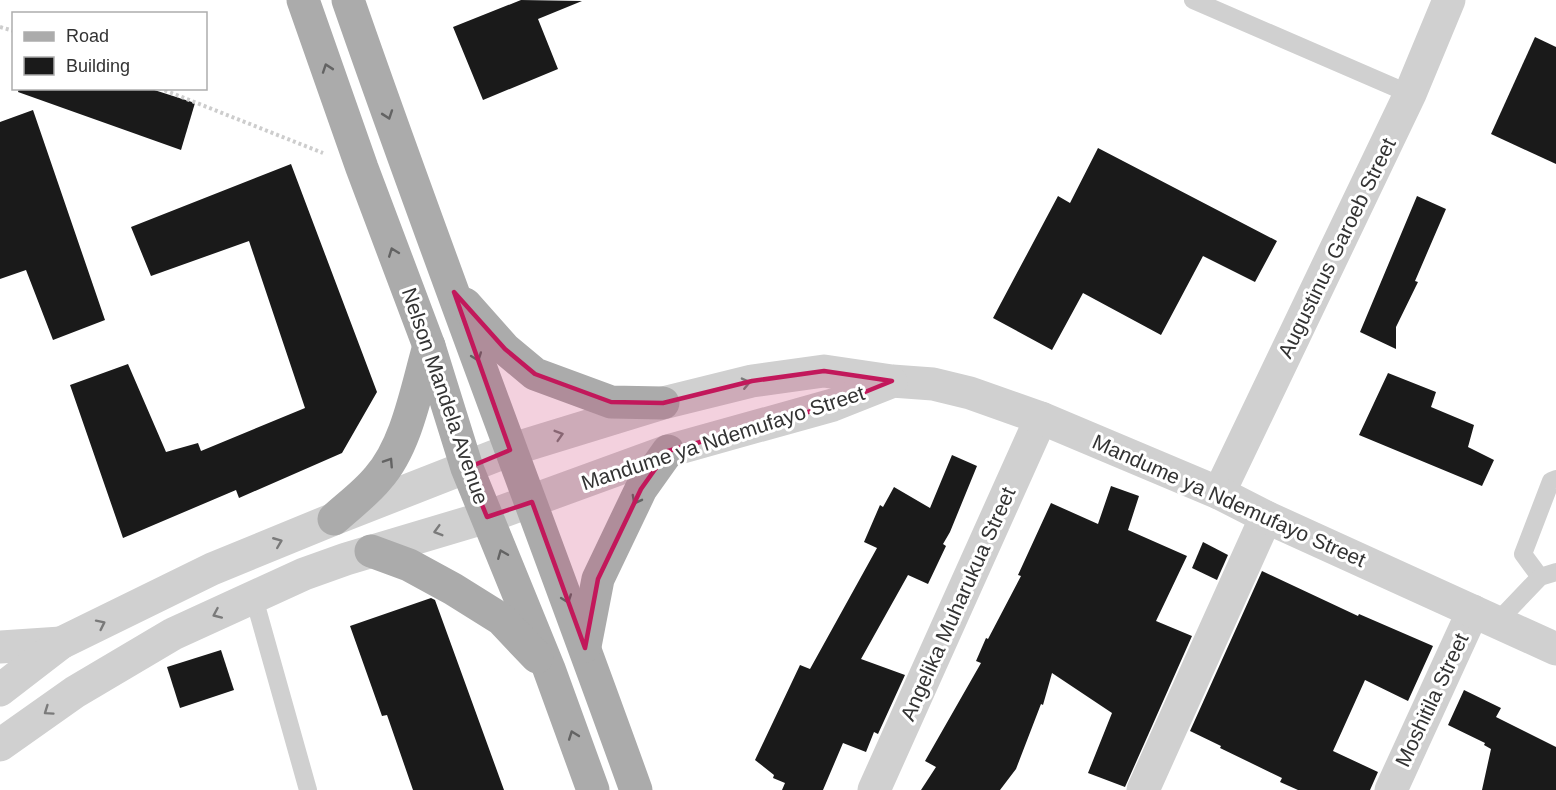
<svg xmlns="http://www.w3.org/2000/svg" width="1556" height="790" font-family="Arial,sans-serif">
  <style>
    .building { fill: #1a1a1a }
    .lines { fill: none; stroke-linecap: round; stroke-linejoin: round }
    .path { stroke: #cdcdcd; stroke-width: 4; stroke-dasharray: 3 3; stroke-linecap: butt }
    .service { stroke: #d0d0d0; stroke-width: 18 }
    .minor { stroke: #d0d0d0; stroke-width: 33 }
    .tertiary { stroke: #d0d0d0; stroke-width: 33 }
    .primary { stroke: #ababab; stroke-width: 33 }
    .oneway { stroke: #636363 }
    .oneway2 { stroke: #7a7a7a }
    .marked { fill: #c2185b; fill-opacity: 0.2; stroke: #c2185b; stroke-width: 4.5; stroke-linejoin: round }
    .labels { text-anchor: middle; stroke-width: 6; stroke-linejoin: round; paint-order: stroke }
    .street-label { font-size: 21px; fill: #333; stroke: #fff }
  </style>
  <rect width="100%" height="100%" fill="#fff"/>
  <g class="building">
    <polygon points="521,0 582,1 538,19 558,69 483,100 453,27"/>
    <polygon points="1535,37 1556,47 1556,164 1491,134"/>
    <polygon points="19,88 148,88 195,103 181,150 18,92"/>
    <polygon points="33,110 105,320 53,340 26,270 0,279 0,122"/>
    <polygon points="1098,148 1277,241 1255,282 1203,256 1161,335 1083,293 1052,350 993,318 1058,196 1070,203"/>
    <polygon points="291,164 377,392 342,453 239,498 236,490 123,538 70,385 128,364 166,452 198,443 201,451 305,408 249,241 151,276 131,227"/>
    <polygon points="1417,196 1446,209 1415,281 1418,282 1396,327 1396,349 1360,332"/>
    <polygon points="1388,373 1436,392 1431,407 1474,425 1468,447 1494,460 1482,486 1359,435"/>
    <polygon points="952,455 977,466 950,532 943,544 946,546 928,584 908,575 861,659 905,675 878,734 874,732 866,752 843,743 823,790 782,790 785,783 773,778 774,775 755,760 800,665 810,669 877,548 864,542 880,505 883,507 894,487 930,508"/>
    <polygon points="1111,486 1139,496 1128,530 1187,556 1156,621 1192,636 1125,787 1088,773 1112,713 1052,673 1043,705 1041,704 1016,769 1000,790 921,790 936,767 925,761 981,663 976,661 986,638 988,639 1021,576 1018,575 1051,503 1098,524"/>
    <polygon points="1203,542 1228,555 1217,580 1192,568"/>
    <polygon points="1262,571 1358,616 1359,614 1433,646 1408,701 1365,680 1333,751 1378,772 1370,790 1298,790 1280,782 1282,778 1220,748 1221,746 1190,731"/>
    <polygon points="431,598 435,600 504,790 413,790 387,715 382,716 350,626"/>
    <polygon points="221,650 234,690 180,708 167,667"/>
    <polygon points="1464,690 1501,708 1496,717 1556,747 1556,790 1482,790 1491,749 1484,745 1485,743 1448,725"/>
  </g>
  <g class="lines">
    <g class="path">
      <polyline points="0,27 14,31"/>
      <polyline points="159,88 323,153"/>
    </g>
    <g class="service">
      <polyline points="1193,0 1410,94"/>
      <polyline points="1540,577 1523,554 1551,481 1556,479"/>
      <polyline points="254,598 308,790"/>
      <polyline points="1497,622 1540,577 1556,572"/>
    </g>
    <g class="minor">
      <polyline points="1219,493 1410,94 1449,0"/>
      <polyline points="874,790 1041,418"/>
      <polyline points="1143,790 1266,517"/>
      <polyline points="1391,790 1473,611"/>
    </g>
    <g class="tertiary">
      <polyline points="0,647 61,643"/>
      <polyline points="0,690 61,643 212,569 334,519 510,450 663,403 752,381 824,371 892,381 933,384 970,393 1041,418 1219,493 1266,517 1556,649"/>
      <polyline points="0,745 75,692 173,634 304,574 346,559 487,517 668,451 833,405 891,382"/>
    </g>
    <g class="primary">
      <polyline points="303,0 362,168 429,346 467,468 549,669 593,790"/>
      <path d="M348,0c92,265 193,526 288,790"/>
      <polyline points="465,304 505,349 535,374 611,402 663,403"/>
      <path d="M334,519c14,-13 32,-26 44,-41 29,-32 39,-91 51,-132"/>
      <polyline points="371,551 409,565 453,589 501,619 537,657"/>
      <polyline points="585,646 598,579 641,489 668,451"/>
    </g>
  </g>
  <defs><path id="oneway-chevron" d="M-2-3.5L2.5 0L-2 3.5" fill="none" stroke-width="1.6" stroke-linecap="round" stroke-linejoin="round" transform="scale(1.5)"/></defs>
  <g class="oneway">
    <use href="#oneway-chevron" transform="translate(327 68) rotate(-109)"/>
    <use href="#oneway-chevron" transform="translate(388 115) rotate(71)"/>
    <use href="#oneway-chevron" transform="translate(393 252) rotate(-111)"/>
    <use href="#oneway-chevron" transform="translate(477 357) rotate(70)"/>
    <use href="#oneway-chevron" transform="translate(389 462) rotate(-57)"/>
    <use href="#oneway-chevron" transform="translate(636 500) rotate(118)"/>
    <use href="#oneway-chevron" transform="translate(502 554) rotate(-112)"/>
    <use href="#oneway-chevron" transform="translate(567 599) rotate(70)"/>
    <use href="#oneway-chevron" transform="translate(573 735) rotate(-110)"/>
  </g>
  <g class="oneway2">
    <use href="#oneway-chevron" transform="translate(746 383) rotate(-13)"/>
    <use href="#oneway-chevron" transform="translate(559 435) rotate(-17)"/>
    <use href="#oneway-chevron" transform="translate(438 531) rotate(164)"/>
    <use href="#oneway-chevron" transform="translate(278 542) rotate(-22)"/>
    <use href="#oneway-chevron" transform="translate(217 614) rotate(156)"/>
    <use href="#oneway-chevron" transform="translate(101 624) rotate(-26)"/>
    <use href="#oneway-chevron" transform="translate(48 711) rotate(145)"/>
  </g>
  <path class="marked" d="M454,292l51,57 30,25 76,28 52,1 89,-22 72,-10 68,10 -59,24 -165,46 -27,38 -43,90 -13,69 -53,-146 -45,15 -20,-49 43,-18z"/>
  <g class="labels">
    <g class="street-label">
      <text transform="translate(1337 248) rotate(-64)" y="7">Augustinus Garoeb Street</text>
      <text transform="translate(445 396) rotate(71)" y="7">Nelson Mandela Avenue</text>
      <text transform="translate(723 438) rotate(-18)" y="7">Mandume ya Ndemufayo Street</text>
      <text transform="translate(1229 501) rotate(24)" y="7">Mandume ya Ndemufayo Street</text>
      <text transform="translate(958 604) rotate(-66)" y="7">Angelika Muharukua Street</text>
      <text transform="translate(1432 700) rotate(-65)" y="7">Moshitila Street</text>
    </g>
  </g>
  <rect x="12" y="12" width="195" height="78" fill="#ffffff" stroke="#adadad" stroke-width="1.5"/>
  <rect x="24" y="32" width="30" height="9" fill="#ababab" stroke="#adadad" stroke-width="1.5"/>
  <text x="66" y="42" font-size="18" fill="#333333">Road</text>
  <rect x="24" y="57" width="30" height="18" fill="#1a1a1a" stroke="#adadad" stroke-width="1.5"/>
  <text x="66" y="72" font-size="18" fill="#333333">Building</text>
</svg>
